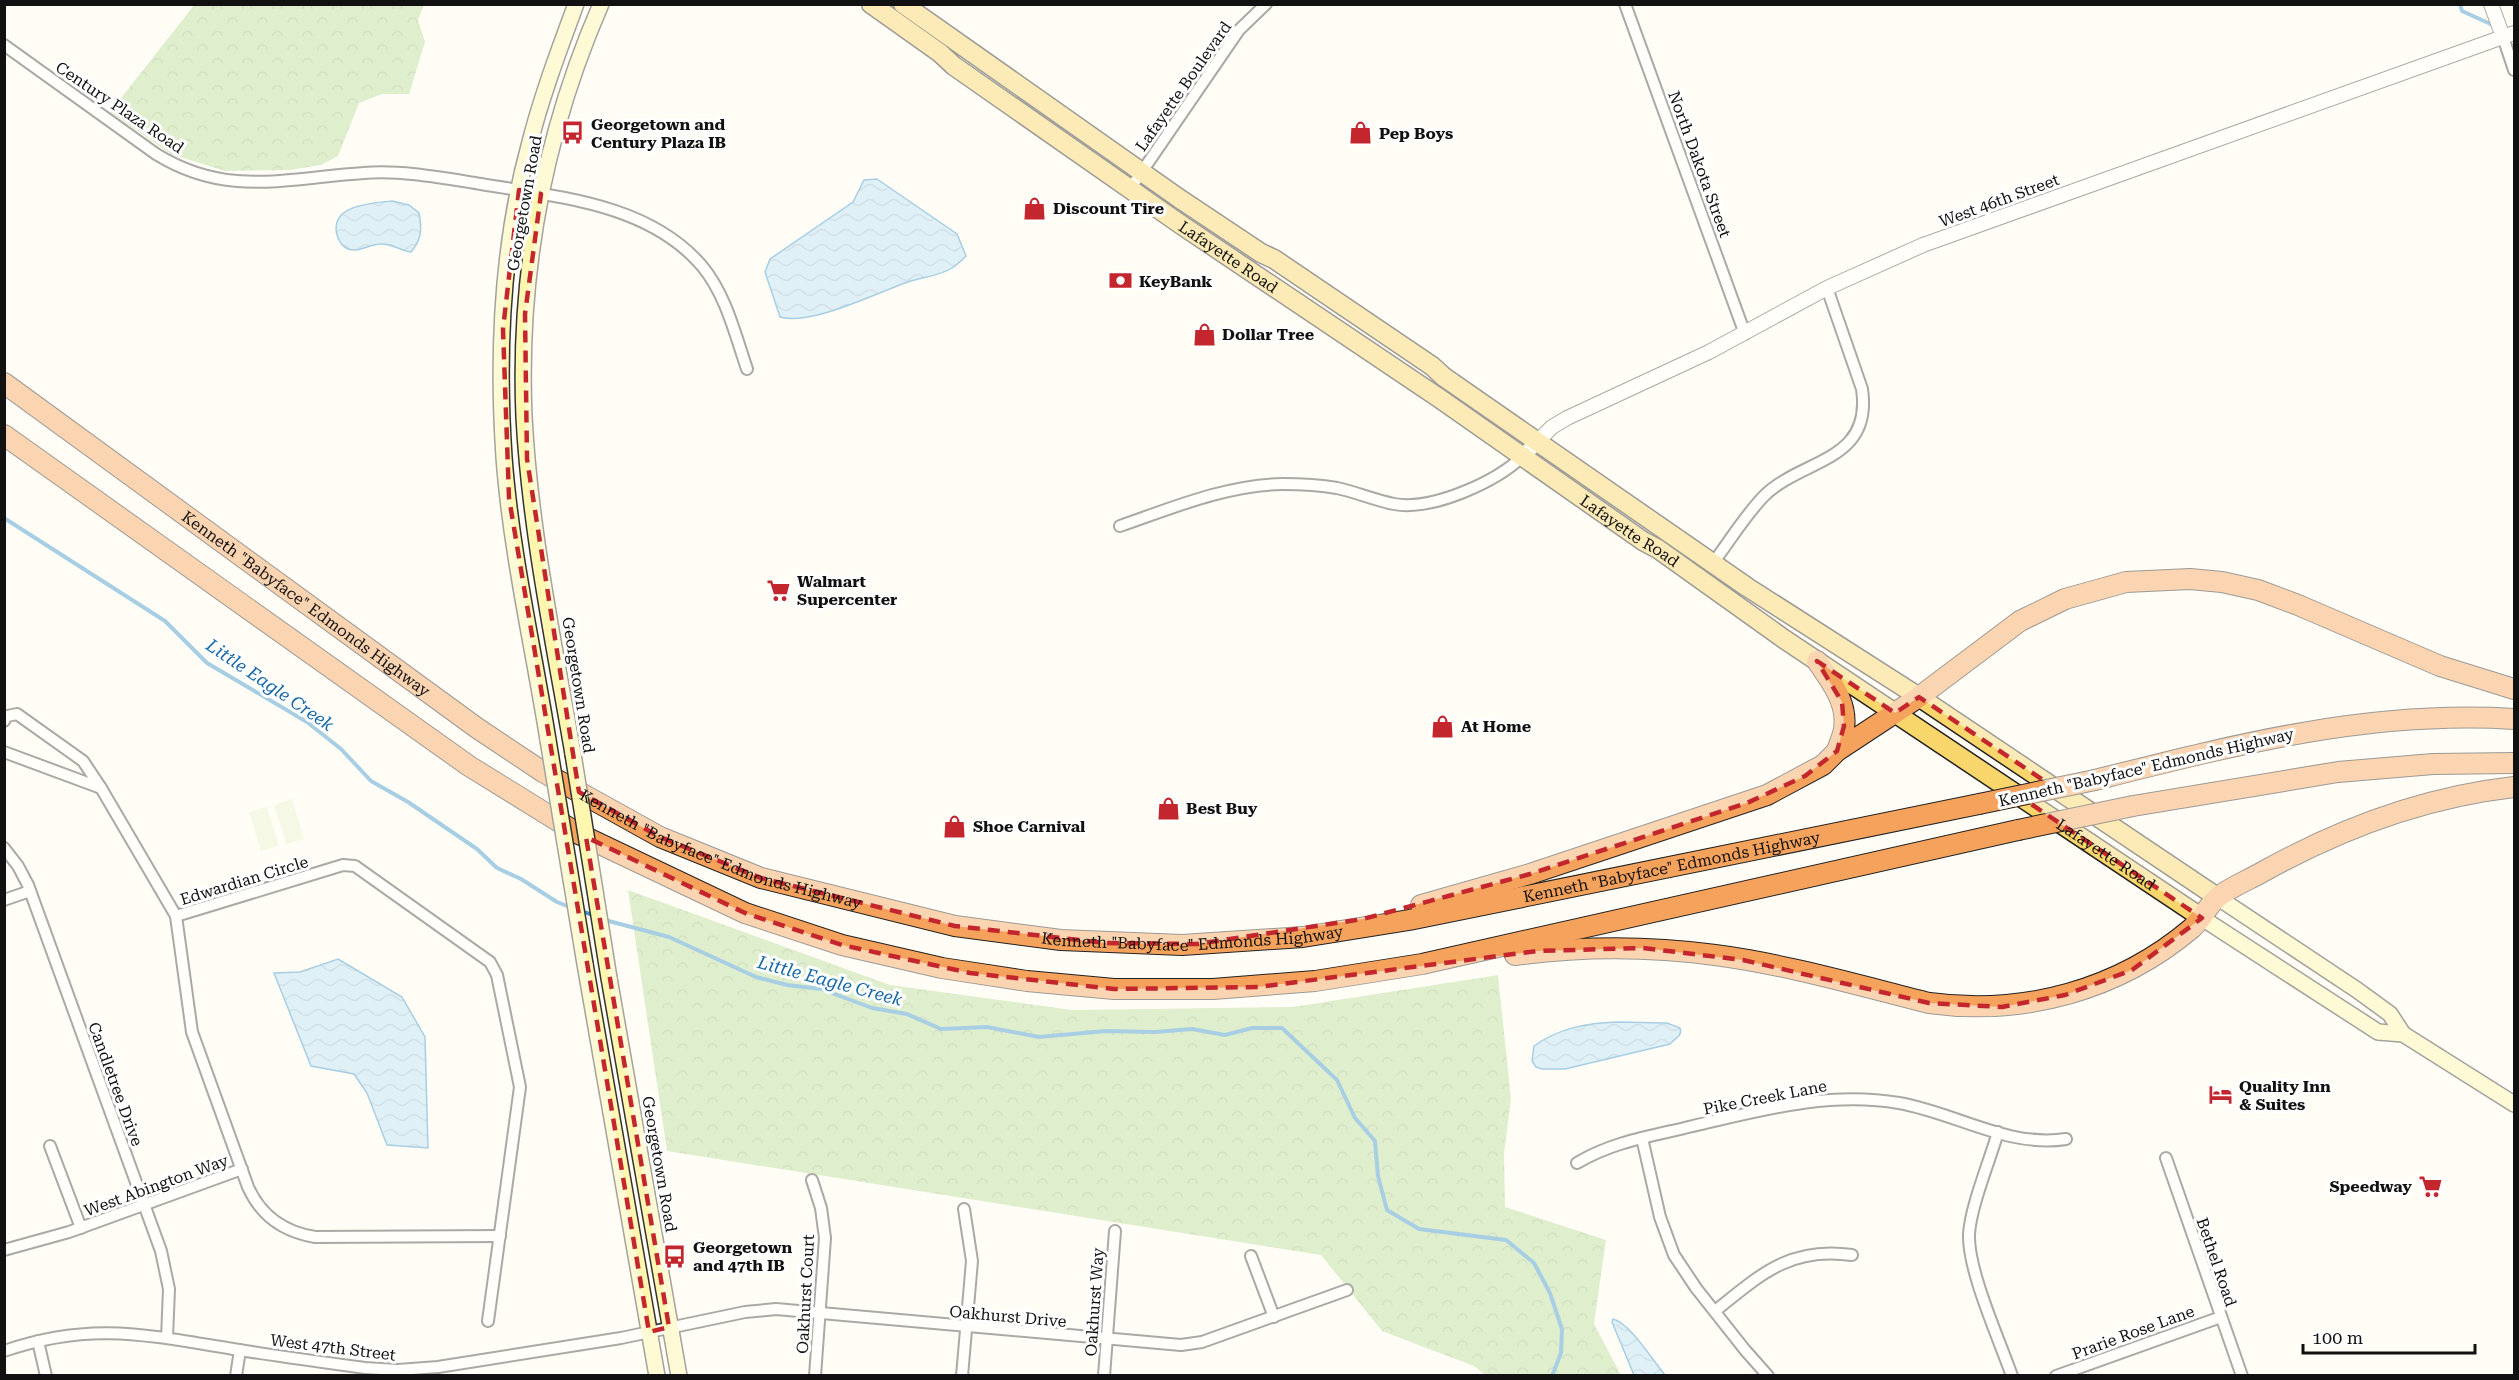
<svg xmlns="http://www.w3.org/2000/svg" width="2519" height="1380" font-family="'Roboto Serif',serif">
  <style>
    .forest { fill: url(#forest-crowns) }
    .pitch { fill: #e6f2cf }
    .water { fill: url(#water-waves); stroke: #3f96cf; stroke-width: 1.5 }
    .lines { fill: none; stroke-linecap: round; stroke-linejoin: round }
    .stream { stroke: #3f96cf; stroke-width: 4 }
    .minor-casing { stroke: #444; stroke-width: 14 }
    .tertiary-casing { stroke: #444; stroke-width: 16 }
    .secondary-casing { stroke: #333; stroke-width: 18 }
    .primary-casing { stroke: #222; stroke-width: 21 }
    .motorway-casing { stroke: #222; stroke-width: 22 }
    .minor { stroke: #fff; stroke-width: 10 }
    .tertiary { stroke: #fff; stroke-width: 14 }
    .secondary { stroke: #fff6b0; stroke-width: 15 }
    .primary { stroke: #f9d66b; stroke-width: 18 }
    .motorway { stroke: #f5a25d; stroke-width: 20 }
    .secondary-bridge-casing { stroke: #333; stroke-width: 18; stroke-linecap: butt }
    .motorway-bridge-casing { stroke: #222; stroke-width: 22; stroke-linecap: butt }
    .secondary-bridge { stroke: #fff6b0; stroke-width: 15 }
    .motorway-bridge { stroke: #f5a25d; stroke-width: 20 }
    .marked { fill: none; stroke: #c4262e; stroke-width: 4.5; stroke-dasharray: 12 8; stroke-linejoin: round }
    .labels { text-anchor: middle; stroke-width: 6; stroke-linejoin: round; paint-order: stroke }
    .street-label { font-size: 16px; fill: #111; stroke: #fff }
    .poi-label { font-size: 16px; font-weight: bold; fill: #111; stroke: #fff; text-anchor: start }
    .water-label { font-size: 18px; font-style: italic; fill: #1768a6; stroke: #fff }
  </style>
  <defs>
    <pattern id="forest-crowns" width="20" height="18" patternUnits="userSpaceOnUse" patternTransform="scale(1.5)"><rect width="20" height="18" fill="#b9dc9c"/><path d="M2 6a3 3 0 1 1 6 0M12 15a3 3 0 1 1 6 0" fill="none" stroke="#9ebc85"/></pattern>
    <pattern id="water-waves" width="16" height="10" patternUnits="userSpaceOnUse" patternTransform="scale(1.5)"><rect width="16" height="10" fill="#b9e0f7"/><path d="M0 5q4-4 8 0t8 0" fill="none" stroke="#9ebfd3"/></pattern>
  </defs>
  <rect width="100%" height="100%" fill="#fffdf5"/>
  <g class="forest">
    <polygon points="195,4 424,5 418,20 425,42 409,94 382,94 359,103 338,156 321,165 289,170 225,171 171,154 110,112"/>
    <polygon points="628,890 890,985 1072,1010 1293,1007 1498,975 1511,1099 1504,1154 1505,1207 1606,1240 1594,1324 1621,1375 1485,1375 1474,1366 1382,1331 1321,1255 667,1151"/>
  </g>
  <g class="pitch">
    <polygon points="292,799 304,839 286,844 274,805"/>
    <polygon points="267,807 279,846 261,851 249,812"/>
  </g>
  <g class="water">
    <path d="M877,179l80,55 9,22c-4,4 -9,9 -14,12 -12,8 -30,9 -44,14 -32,11 -97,44 -128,35l-15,-45 5,-13 83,-57 11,-22z"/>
    <path d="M392,201l17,4 10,8c3,16 3,26 -8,39 -11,-1 -19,-9 -31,-8 -10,0 -22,9 -32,5 -5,-2 -9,-8 -11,-14 -8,-30 35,-32 55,-34z"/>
    <polygon points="338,959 402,997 425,1037 428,1148 387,1145 367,1093 354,1074 311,1066 274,973 300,972"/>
    <path d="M1617,1022l50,1 13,5c3,8 -5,10 -10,16l-105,25h-23l-6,-2 -4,-6 2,-15c25,-18 53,-23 83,-24z"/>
    <path d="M1613,1319c17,4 40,42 52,56h-31l-22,-53z"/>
  </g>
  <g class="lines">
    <g class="stream">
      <polyline points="2460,4 2462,11 2495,26"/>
      <polyline points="4,518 165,621 207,663 307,722 341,749 371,781 408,802 477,849 497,868 521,879 557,902 572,908"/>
      <polyline points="579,910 595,916"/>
      <polyline points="605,920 669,937 756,977 787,985 821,989 872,1008 907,1014 941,1029 987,1027 1039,1037 1106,1031 1155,1032 1192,1029 1225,1035 1252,1028 1282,1028 1337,1080 1355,1118 1375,1141 1378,1176 1387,1210 1419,1229 1506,1240 1534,1263 1550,1293 1562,1329 1561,1353 1552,1376"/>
    </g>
    <defs>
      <g id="minor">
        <polyline points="1625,4 1745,334"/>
        <polyline points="2503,37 2514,70"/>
        <path d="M4,45l152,109c71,44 131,24 208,19 38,-3 79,5 117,11 76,13 167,19 221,82 24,29 33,68 45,103"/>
        <polyline points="1130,189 1239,30 1266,4"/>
        <path d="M1120,526c52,-18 106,-41 162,-42 17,0 38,1 55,4 19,4 37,12 57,16 38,7 102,-22 129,-48"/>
        <path d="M1713,563c16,-21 31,-46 50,-66 38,-39 110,-34 99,-108l-35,-101"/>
        <polyline points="4,721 7,716 17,714 83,761 101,788 4,752"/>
        <path d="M101,788l75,128 16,116 56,155c13,29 36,45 67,50l185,-1"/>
        <polyline points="4,848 18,866 28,885 161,1251 169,1289 167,1338"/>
        <polyline points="4,900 30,891"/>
        <polyline points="176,916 343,865 355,866 490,962 497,975 520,1087 488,1321"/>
        <path d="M1998,1132c-8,28 -28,76 -29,103 -1,36 30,104 43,141"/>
        <polyline points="1642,1138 1660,1217 1674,1255 1696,1288 1745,1350 1768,1376"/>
        <polyline points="50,1146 81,1228"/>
        <polyline points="2166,1158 2242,1376"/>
        <path d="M1577,1163c37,-22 75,-27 116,-37 69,-16 135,-35 206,-23 57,10 109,45 167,36"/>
        <polyline points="812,1180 821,1208 825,1238 815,1376"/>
        <polyline points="4,1250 69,1232 242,1169"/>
        <polyline points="1251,1256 1274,1317"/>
        <path d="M1715,1311c45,-36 75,-65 137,-56"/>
        <polyline points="38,1341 46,1376"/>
        <path d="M4,1351c87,-30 142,-16 229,-2 44,7 88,13 132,19l33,2 40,-3 183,-29 124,-26 31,-3 405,36 21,-3 145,-52"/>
        <polyline points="236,1376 240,1350"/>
        <polyline points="962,1376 972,1261 964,1209"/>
        <polyline points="1104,1376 1115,1231"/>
        <polyline points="2056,1376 2221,1317"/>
      </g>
      <g id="tertiary">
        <polyline points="2491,4 2503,37"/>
        <polyline points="1523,456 1552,427 1567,418 1709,352 1827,288 1923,245 2514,33"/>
      </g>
      <g id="secondary">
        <path d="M548,740c-15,-94 -37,-188 -44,-283 -7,-104 -2,-214 26,-315 12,-47 29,-92 46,-138"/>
        <path d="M573,754c-19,-111 -43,-224 -49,-337 -6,-143 20,-282 77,-413"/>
        <polyline points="2217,897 2357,990 2390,1014 2403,1034"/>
        <polyline points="2202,918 2378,1032 2403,1034 2514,1104"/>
        <polyline points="585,964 657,1376"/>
        <polyline points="609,978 679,1376"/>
      </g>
      <g id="primary">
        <path id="s1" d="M871,4l69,49 14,13 226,158 259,174 204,143 15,8 126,90 418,279"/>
        <polyline points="903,4 1180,199 1261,253 1274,259 1432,366 1444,377 1747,587 1919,697 2217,897"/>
      </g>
      <g id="motorway">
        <path id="s2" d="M4,383l473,345 66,44 117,65 101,41 194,48 106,14 121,5 121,-8 106,-17 570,-116"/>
        <polyline points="4,435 469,766 579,834 745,913 842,945 942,968 1027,981 1114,989 1213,989 1315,981 1422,964 2018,830"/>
        <path d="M1817,661c14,21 31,41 27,68 -1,7 -5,15 -7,22"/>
        <path d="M2095,780c139,-35 274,-70 419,-61"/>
        <polyline points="2133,806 2338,772 2433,764 2514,763"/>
        <polyline points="1421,905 1530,874 1767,795 1823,765 1837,751 1919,697 2020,621 2065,599 2126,582 2190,579 2222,582 2258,590 2298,605 2440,666 2514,689"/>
        <path d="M1515,955c67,-9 133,-9 200,0 70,9 146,31 214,48 95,13 190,-13 263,-75 10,-9 16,-23 26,-31 14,-11 33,-18 48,-27 78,-43 159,-73 248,-83"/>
      </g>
    </defs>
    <use href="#minor" class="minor-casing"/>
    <use href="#tertiary" class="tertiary-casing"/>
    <use href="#secondary" class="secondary-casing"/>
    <use href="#primary" class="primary-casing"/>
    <use href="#motorway" class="motorway-casing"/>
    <use href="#minor" class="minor"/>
    <use href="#tertiary" class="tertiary"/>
    <use href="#secondary" class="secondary"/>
    <use href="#primary" class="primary"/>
    <use href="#motorway" class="motorway"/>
    <defs>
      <g id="secondary-bridge">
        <polyline points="548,740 585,964"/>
        <polyline points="573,754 609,978"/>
      </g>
      <g id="motorway-bridge">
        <polyline points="1979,804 2095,780"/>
        <polyline points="2018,830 2133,806"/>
      </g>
    </defs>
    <use href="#secondary-bridge" class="secondary-bridge-casing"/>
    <use href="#motorway-bridge" class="motorway-bridge-casing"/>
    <use href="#secondary-bridge" class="secondary-bridge"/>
    <use href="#motorway-bridge" class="motorway-bridge"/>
  </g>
  <path d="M0 0H2519V1380H0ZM519,190l22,4 -16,120 2,145 52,333 81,45 101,41 194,48 151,17 91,1 166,-25 167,-45 217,-71 58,-27 32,-25 7,-25 -2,-24 -25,-41 78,52 24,-16 136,91 -36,8 183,122 -70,52 -67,25 -63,12 -73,-4 -186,-43 -100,-12 -106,3 -279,36 -144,2 -144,-16 -128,-28 -97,-32 -159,-76 83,490 -20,5 -140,-834 -6,-169z" fill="#fffdf5" fill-opacity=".55" fill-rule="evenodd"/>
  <path class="marked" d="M519,190l22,4 -16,120 2,145 52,333 81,45 101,41 194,48 151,17 91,1 166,-25 167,-45 217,-71 58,-27 32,-25 7,-25 -2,-24 -25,-41 78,52 24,-16 136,91 -36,8 183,122 -70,52 -67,25 -63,12 -73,-4 -186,-43 -100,-12 -106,3 -279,36 -144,2 -144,-16 -128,-28 -97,-32 -159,-76 83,490 -20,5 -140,-834 -6,-169z"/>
  <defs>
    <symbol id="bus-bare" viewBox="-9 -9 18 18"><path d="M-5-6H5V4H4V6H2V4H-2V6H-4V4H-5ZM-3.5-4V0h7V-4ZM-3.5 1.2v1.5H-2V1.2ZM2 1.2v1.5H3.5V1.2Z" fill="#c4262e" stroke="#fff" stroke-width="2.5" paint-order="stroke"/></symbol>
    <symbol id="shop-bare" viewBox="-9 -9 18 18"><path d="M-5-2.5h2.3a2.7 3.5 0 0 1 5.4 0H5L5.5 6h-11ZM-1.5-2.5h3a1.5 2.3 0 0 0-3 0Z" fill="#c4262e" stroke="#fff" stroke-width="2.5" paint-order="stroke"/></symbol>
    <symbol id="bank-bare" viewBox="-9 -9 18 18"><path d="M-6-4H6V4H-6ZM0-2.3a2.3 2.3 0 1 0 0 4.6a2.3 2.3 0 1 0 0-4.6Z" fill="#c4262e" stroke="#fff" stroke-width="2.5" paint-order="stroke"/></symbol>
    <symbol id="supermarket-bare" viewBox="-9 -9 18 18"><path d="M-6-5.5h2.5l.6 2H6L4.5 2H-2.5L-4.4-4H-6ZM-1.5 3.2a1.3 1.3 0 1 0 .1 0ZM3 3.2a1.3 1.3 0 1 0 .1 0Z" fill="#c4262e" stroke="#fff" stroke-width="2.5" paint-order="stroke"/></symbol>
    <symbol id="hotel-bare" viewBox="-9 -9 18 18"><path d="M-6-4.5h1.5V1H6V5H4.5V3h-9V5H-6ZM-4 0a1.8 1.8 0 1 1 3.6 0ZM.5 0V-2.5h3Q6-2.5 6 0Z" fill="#c4262e" stroke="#fff" stroke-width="2.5" paint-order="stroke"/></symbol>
  </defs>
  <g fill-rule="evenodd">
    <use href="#bus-bare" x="556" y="116" width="33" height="33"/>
    <use href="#shop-bare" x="1344" y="116" width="33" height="33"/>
    <use href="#shop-bare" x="1018" y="192" width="33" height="33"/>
    <use href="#bank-bare" x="1104" y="264" width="33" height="33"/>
    <use href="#shop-bare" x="1188" y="318" width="33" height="33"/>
    <use href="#supermarket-bare" x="762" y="574" width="33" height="33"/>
    <use href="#shop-bare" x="1426" y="710" width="33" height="33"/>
    <use href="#shop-bare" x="1152" y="792" width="33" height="33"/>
    <use href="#shop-bare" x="938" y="810" width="33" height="33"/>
    <use href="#hotel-bare" x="2204" y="1078" width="33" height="33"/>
    <use href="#supermarket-bare" x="2414" y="1170" width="33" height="33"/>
    <use href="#bus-bare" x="658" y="1240" width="33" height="33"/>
  </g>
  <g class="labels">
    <g class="street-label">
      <text transform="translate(1183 86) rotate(-55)" y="6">Lafayette Boulevard</text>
      <text transform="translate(120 107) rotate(34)" y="6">Century Plaza Road</text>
      <text transform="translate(1700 164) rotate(70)" y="6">North Dakota Street</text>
      <text transform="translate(1999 200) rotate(-20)" y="6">West 46th Street</text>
      <text transform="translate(524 203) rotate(-80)" y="6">Georgetown Road</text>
      <text dy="6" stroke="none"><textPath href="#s1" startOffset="438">Lafayette Road</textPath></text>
      <text dy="6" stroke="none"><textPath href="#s1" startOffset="924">Lafayette Road</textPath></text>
      <text dy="6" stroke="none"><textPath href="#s2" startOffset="374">Kenneth "Babyface" Edmonds Highway</textPath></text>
      <text transform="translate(579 685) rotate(81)" y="6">Georgetown Road</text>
      <text transform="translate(2146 767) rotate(-13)" y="6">Kenneth "Babyface" Edmonds Highway</text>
      <text dy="6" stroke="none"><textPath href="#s2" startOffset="860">Kenneth "Babyface" Edmonds Highway</textPath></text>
      <text dy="6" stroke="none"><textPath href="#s1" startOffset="1500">Lafayette Road</textPath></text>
      <text dy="6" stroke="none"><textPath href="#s2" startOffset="1832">Kenneth "Babyface" Edmonds Highway</textPath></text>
      <text transform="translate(244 880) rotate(-17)" y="6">Edwardian Circle</text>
      <text dy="6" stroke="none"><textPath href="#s2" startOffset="1346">Kenneth "Babyface" Edmonds Highway</textPath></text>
      <text transform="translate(116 1084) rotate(70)" y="6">Candletree Drive</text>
      <text transform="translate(1765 1097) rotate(-11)" y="6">Pike Creek Lane</text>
      <text transform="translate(660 1164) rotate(80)" y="6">Georgetown Road</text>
      <text transform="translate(156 1185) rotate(-20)" y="6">West Abington Way</text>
      <text transform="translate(2217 1262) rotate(71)" y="6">Bethel Road</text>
      <text transform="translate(805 1294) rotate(-87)" y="6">Oakhurst Court</text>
      <text transform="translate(1094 1302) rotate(-86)" y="6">Oakhurst Way</text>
      <text transform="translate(1008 1316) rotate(5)" y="6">Oakhurst Drive</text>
      <text transform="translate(2133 1332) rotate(-20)" y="6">Prarie Rose Lane</text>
      <text transform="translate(333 1347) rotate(7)" y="6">West 47th Street</text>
    </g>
    <g class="poi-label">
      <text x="591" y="130">Georgetown and<tspan x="591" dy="18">Century Plaza IB</tspan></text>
      <text x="1379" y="139">Pep Boys</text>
      <text x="1053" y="214">Discount Tire</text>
      <text x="1139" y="287">KeyBank</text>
      <text x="1222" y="340">Dollar Tree</text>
      <text x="797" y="587">Walmart<tspan x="797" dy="18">Supercenter</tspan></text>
      <text x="1461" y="732">At Home</text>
      <text x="1186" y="814">Best Buy</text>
      <text x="973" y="832">Shoe Carnival</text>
      <text x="2239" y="1092">Quality Inn<tspan x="2239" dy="18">&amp; Suites</tspan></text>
      <text x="2412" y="1192" text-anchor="end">Speedway</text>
      <text x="693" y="1253">Georgetown<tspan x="693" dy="18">and 47th IB</tspan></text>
    </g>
    <g class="water-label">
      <text transform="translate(270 685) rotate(34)" y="6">Little Eagle Creek</text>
      <text transform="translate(830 981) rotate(15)" y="6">Little Eagle Creek</text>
    </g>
  </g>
  <rect width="2519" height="1380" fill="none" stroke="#111111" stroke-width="12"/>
  <path d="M2303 1344v9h172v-9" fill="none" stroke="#111111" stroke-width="3"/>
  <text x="2312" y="1344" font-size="18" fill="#111111" stroke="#ffffff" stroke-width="4.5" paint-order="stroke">100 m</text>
</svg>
